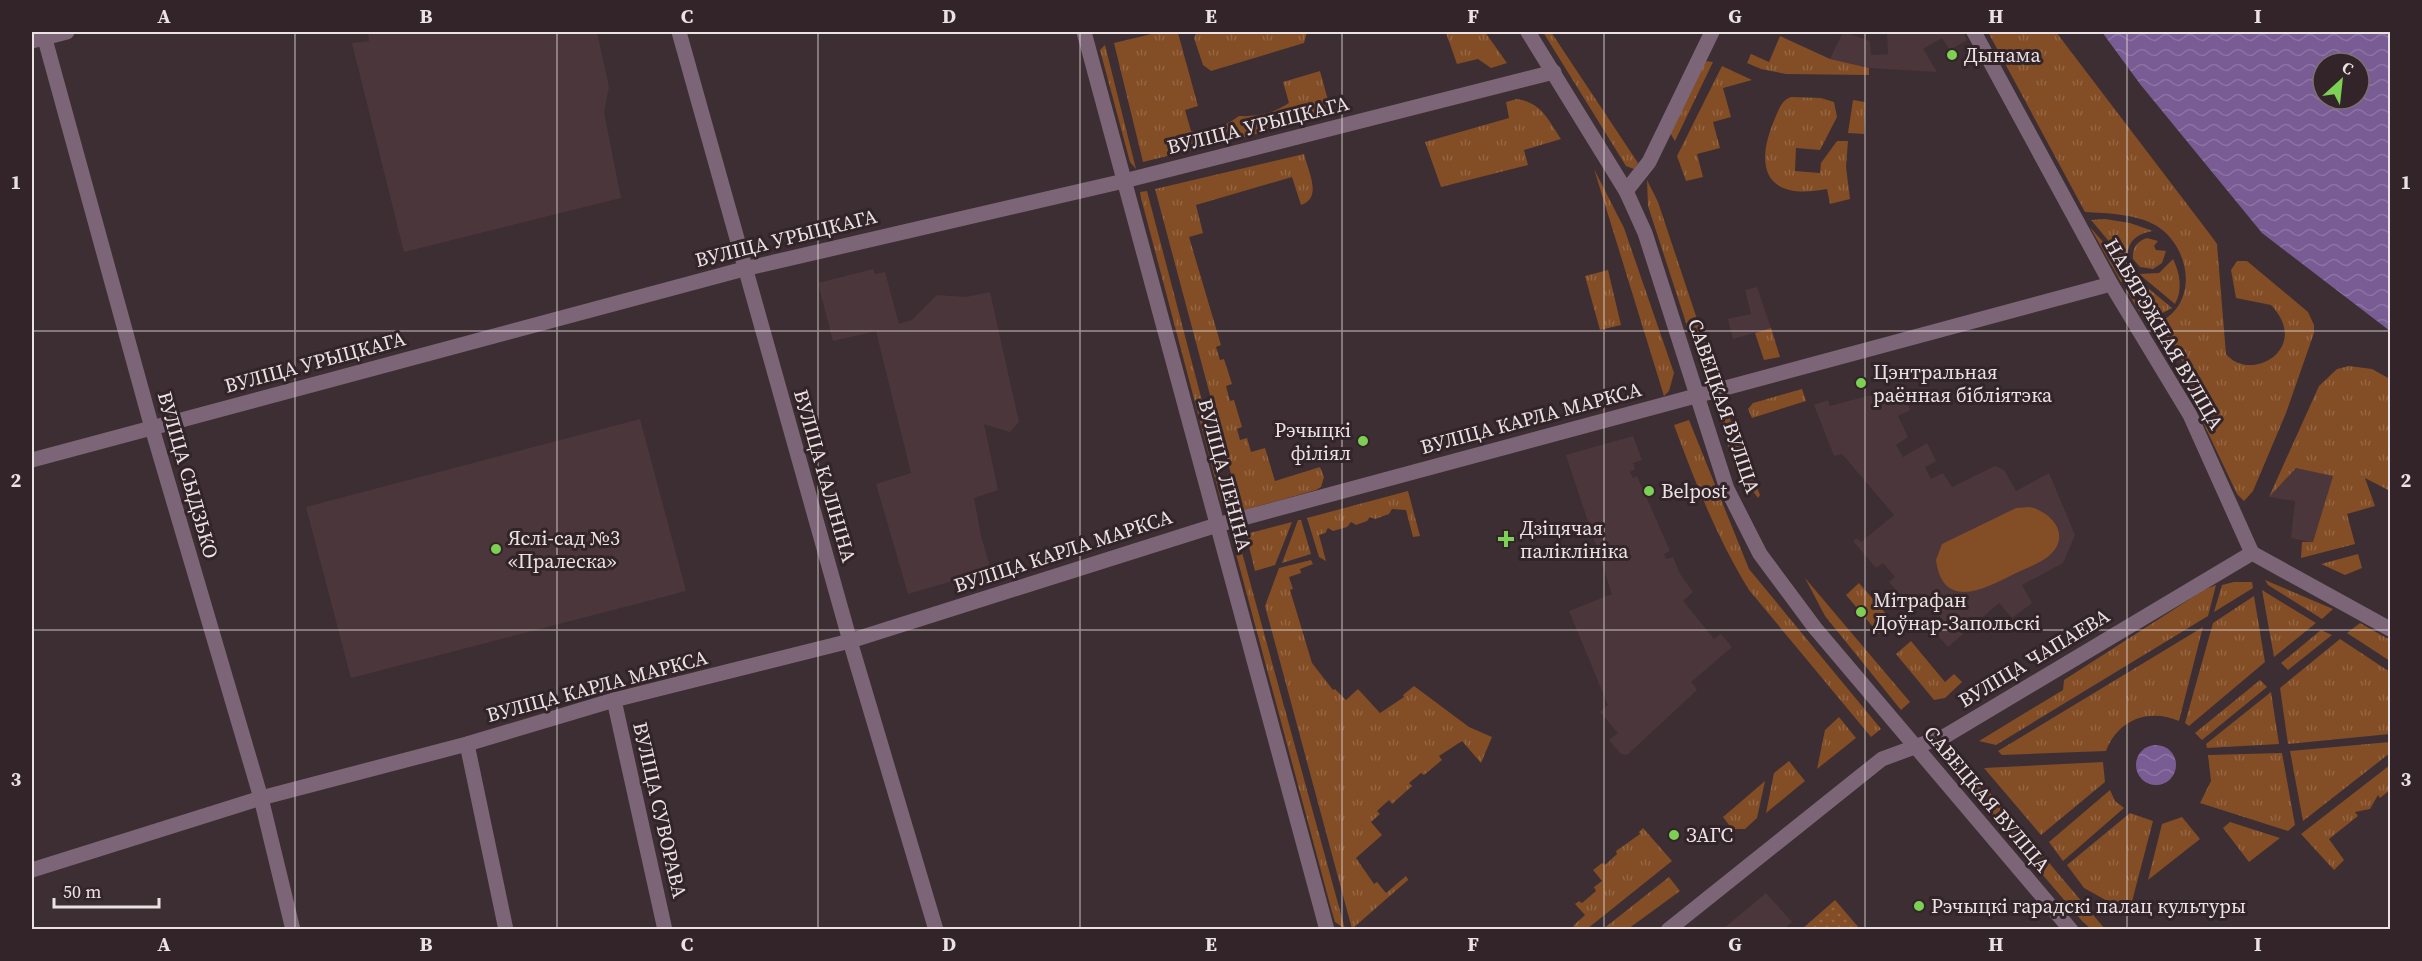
<svg xmlns="http://www.w3.org/2000/svg" width="2422" height="961" font-family="'Source Serif 4',serif">
  <style>
    .built { fill: #4b363c }
    .grass { fill: url(#grass-tufts) }
    .park { fill: url(#park-dots) }
    .garden { fill: #834d25 }
    .water { fill: url(#water-waves); fill-rule: evenodd }
    .lines { fill: none; stroke-linecap: round; stroke-linejoin: round }
    .minor { stroke: #7d6578; stroke-width: 15 }
    .tertiary { stroke: #7d6578; stroke-width: 15 }
    .grid { fill: none; stroke: #ebe2e4; stroke-width: 1.5; stroke-opacity: 0.55 }
    .poi-dot { fill: #7cd154; stroke: #322428; stroke-width: 2 }
    .labels { text-anchor: middle; stroke-width: 6; stroke-linejoin: round; paint-order: stroke }
    .poi-label { font-size: 20px; fill: #ebe2e4; stroke: #322428; text-anchor: start }
    .street-label { font-size: 20px; fill: #ebe2e4; stroke: #322428 }
    .neatline { fill: none; stroke: #ebe2e4; stroke-width: 2 }
    .grid-label { font-size: 20px; text-anchor: middle; font-weight: bold; fill: #ebe2e4 }
  </style>
  <defs>
    <pattern id="grass-tufts" width="24" height="20" patternUnits="userSpaceOnUse" patternTransform="scale(1.5)"><rect width="24" height="20" fill="#834d25"/><path d="M3 7l-1-3M5 7V3M7 7l1-3M15 17l-1-3M17 17v-4M19 17l1-3" fill="none" stroke="#956644"/></pattern>
    <pattern id="park-dots" width="8" height="8" patternUnits="userSpaceOnUse" patternTransform="scale(1.5)"><rect width="8" height="8" fill="#834d25"/><path d="M2 2h.1M6 6h.1" fill="none" stroke="#956644" stroke-width="1.8" stroke-linecap="round"/></pattern>
    <pattern id="water-waves" width="16" height="10" patternUnits="userSpaceOnUse" patternTransform="scale(1.5)"><rect width="16" height="10" fill="#795c94"/><path d="M0 5q4-4 8 0t8 0" fill="none" stroke="#8c73a3"/></pattern>
  </defs>
  <rect width="100%" height="100%" fill="#3c2e32"/>
  <g class="built">
    <polygon points="368,32 597,32 609,87 604,112 621,198 404,252 352,43 369,41"/>
    <polygon points="1843,32 1870,41 1871,55 1888,54 1887,32 1963,32 1967,40 1950,50 1942,38 1923,49 1937,72 1869,68 1830,59"/>
    <polygon points="873,269 875,274 885,272 899,324 912,320 937,295 966,297 990,292 1019,422 1010,432 984,424 998,490 974,498 981,536 991,570 908,594 876,484 911,473 876,331 833,341 818,283"/>
    <polygon points="1757,287 1771,328 1733,339 1728,319 1751,314 1745,290"/>
    <polygon points="1901,387 1910,410 1898,416 1908,437 1896,445 1903,457 1927,443 1936,461 1925,467 1931,479 1943,473 1952,487 1995,466 2004,470 2016,491 2049,473 2075,535 2063,563 2022,585 2032,603 2012,618 1999,603 1948,647 1933,630 1944,621 1920,593 1907,603 1889,582 1895,577 1883,563 1876,568 1853,541 1857,538 1861,542 1894,515 1842,454 1834,456 1814,405 1828,400 1830,406"/>
    <polygon points="640,419 686,591 351,678 306,507"/>
    <polygon points="1633,436 1642,460 1633,463 1635,469 1630,472 1633,478 1637,476 1670,551 1664,554 1666,559 1673,557 1680,574 1693,592 1683,601 1714,639 1721,634 1732,647 1691,682 1697,690 1627,755 1621,754 1609,740 1618,733 1600,712 1608,705 1569,611 1612,594 1566,455"/>
    <polygon points="2296,467 2333,476 2313,543 2291,538 2295,501 2269,497"/>
    <polygon points="1766,893 1792,922 1784,929 1723,929"/>
  </g>
  <g class="grass">
    <path d="M1160,32l18,1 20,73 -13,4 6,21c18,3 33,-4 48,-15 18,1 35,-3 50,-13l-6,-21 37,-11 12,44 -189,47 -29,-119z"/>
    <polygon points="1197,32 1307,32 1304,43 1211,71 1203,65 1194,38"/>
    <polygon points="1449,32 1485,32 1507,63 1491,68 1478,59 1457,64 1446,33"/>
    <polygon points="1543,32 1551,32 1638,163 1634,169 1626,166"/>
    <path d="M1988,32h68l156,205 5,7 9,110c25,30 86,-6 45,-49l-35,-7 -5,-28 6,-9h10l61,51 6,13v8l-28,80 -33,78 -9,10 -7,-7 -53,-112 5,-10 -27,-44 -12,1 -25,-41 31,36c43,-18 36,-75 1,-98 -20,-12 -50,-13 -72,-14z"/>
    <polygon points="1780,36 1830,59 1869,68 1869,75 1786,74 1761,69 1747,63 1751,54 1769,62"/>
    <polygon points="1105,45 1136,169 1130,162 1100,50"/>
    <polygon points="1705,61 1713,62 1675,141 1670,133"/>
    <polygon points="1722,66 1752,80 1723,88 1731,117 1713,122 1720,148 1697,154 1703,177 1686,181 1677,156"/>
    <path d="M1791,97l30,1 13,4 3,15 -17,33 -24,-2 -1,23 25,2 1,-10 16,-22h11l-2,26 4,32 -20,5 -3,-15c-56,11 -74,-15 -54,-66 5,-11 7,-22 18,-26z"/>
    <path d="M1517,99c25,4 31,21 44,40l-37,11 4,15 -87,22 -16,-45 84,-24 -3,-16z"/>
    <polygon points="1853,100 1865,102 1864,134 1848,133"/>
    <path d="M1304,154c4,17 19,44 -3,51l-9,-28 -96,28 7,28 -14,4 32,108 -5,2 4,13 4,-1 8,25 -6,2 4,15 4,-1 8,27 -5,2 3,11 7,-2 4,14 14,-4 10,33 45,-14 4,10 -3,10 -5,3 -75,21 -86,-322z"/>
    <polygon points="1594,169 1624,228 1674,373 1669,391 1664,396"/>
    <polygon points="1647,180 1658,202 1715,373 1713,379 1700,366 1648,206"/>
    <polygon points="1147,191 1228,500 1221,501 1141,198 1140,192"/>
    <path d="M2105,219l25,4 23,8c-19,3 -28,13 -25,33l-37,-44z"/>
    <polygon points="2090,227 2130,273 2122,282 2121,282"/>
    <path d="M2147,238l11,3 -4,5 2,4 10,1 -4,12 -9,6 -13,-2 -7,-8c-1,-11 4,-18 14,-21z"/>
    <path d="M2173,259c7,14 10,31 2,45l-36,-30 20,-1z"/>
    <polygon points="1608,270 1621,325 1600,330 1585,276"/>
    <polygon points="2136,278 2172,308 2157,316 2128,285"/>
    <polygon points="1771,328 1780,357 1764,360 1755,333"/>
    <polygon points="2349,366 2372,369 2390,379 2390,491 2365,478 2375,506 2347,514 2355,544 2301,558 2302,542 2313,542 2333,476 2296,468 2269,497 2319,386 2337,369"/>
    <polygon points="1802,389 1806,401 1752,418 1748,409 1753,403"/>
    <polygon points="1718,412 1728,414 1760,495 1758,498 1734,466"/>
    <path d="M1689,420l60,149 132,160 -10,8 -122,-147c-32,-52 -54,-108 -75,-165z"/>
    <polygon points="1408,491 1420,536 1413,537 1406,510 1392,509 1389,514 1375,519 1370,517 1367,521 1356,525 1351,522 1347,527 1333,531 1328,528 1325,533 1319,535 1326,561 1319,557 1307,518"/>
    <polygon points="1298,520 1301,520 1311,554 1282,563"/>
    <polygon points="1292,522 1275,565 1255,571 1246,534"/>
    <polygon points="1238,538 1345,929 1335,922 1332,912 1232,539"/>
    <polygon points="2358,554 2362,568 2345,575 2321,564"/>
    <polygon points="1311,560 1313,564 1300,569 1301,573 1289,577 1293,589 1290,590 1312,663 1333,690 1335,689 1346,700 1358,689 1380,713 1404,697 1403,695 1414,686 1469,727 1492,737 1481,763 1462,741 1439,756 1442,760 1424,775 1421,773 1409,783 1412,786 1392,804 1389,800 1377,811 1380,814 1371,822 1382,835 1356,858 1374,884 1377,882 1386,893 1406,876 1408,880 1352,929 1265,606 1279,568"/>
    <polygon points="1805,578 1910,702 1901,710 1825,616"/>
    <polygon points="2265,580 2333,609 2322,619 2268,585"/>
    <polygon points="2234,582 2252,582 2253,588 2214,612 2222,585"/>
    <polygon points="1859,583 1893,622 1879,634 1846,595"/>
    <polygon points="2216,585 2208,616 1996,745 1979,741 2063,690 2064,680 2204,590"/>
    <polygon points="2262,590 2316,623 2274,657"/>
    <polygon points="2254,596 2265,662 2189,726 2185,723 2213,623"/>
    <polygon points="2360,623 2390,640 2390,661 2347,633"/>
    <path d="M2203,627l-24,94c-31,-13 -61,-1 -73,30l-104,4 -4,-4z"/>
    <polygon points="2321,630 2332,635 2288,670 2281,663"/>
    <polygon points="2340,639 2390,672 2390,734 2288,744 2280,688"/>
    <polygon points="1911,641 1945,682 1954,674 1962,682 1945,698 1934,700 1896,654"/>
    <polygon points="2260,680 2267,687 2202,740 2195,733"/>
    <polygon points="2271,692 2279,744 2207,748 2206,744"/>
    <polygon points="1839,717 1856,738 1817,769 1825,730"/>
    <polygon points="2390,742 2390,753 2303,821 2290,751"/>
    <polygon points="2282,753 2295,825 2288,831 2200,803 2211,781 2208,755"/>
    <polygon points="1962,760 2105,929 2091,929 2082,921 1952,768"/>
    <polygon points="1789,761 1805,781 1766,813 1774,773"/>
    <polygon points="2103,762 2105,782 2041,835 1984,768"/>
    <polygon points="2390,765 2390,790 2380,798 2378,795 2370,809 2355,812 2358,816 2329,839 2344,860 2334,870 2301,834"/>
    <polygon points="1765,781 1757,818 1745,829 1732,829 1723,817"/>
    <polygon points="2110,790 2115,801 2124,808 2063,861 2049,842"/>
    <polygon points="2130,813 2153,821 2129,913 2084,888 2067,865"/>
    <polygon points="2182,817 2200,839 2148,880 2162,824"/>
    <polygon points="2230,822 2280,838 2249,862 2223,828"/>
    <polygon points="1643,828 1672,861 1587,929 1573,929 1574,925 1585,915 1575,904 1579,901 1582,903 1596,891 1594,887 1602,881 1593,870 1602,863 1605,865 1617,854 1616,851 1640,834 1639,832"/>
    <polygon points="1669,877 1680,891 1628,929 1603,929"/>
  </g>
  <polygon class="park" points="1835,900 1860,929 1802,929"/>
  <path class="garden" d="M2030,507c21,5 41,27 21,47 -9,9 -25,14 -37,20 -28,14 -71,38 -78,-14l6,-16 74,-36z"/>
  <g class="water">
    <path d="M2102,32h288v299l-128,-98 -122,-149zM2323,63h36v36h-36z"/>
    <circle cx="2156" cy="765" r="20"/>
  </g>
  <g class="lines">
    <g class="minor">
      <polyline points="679,32 850,641 936,930"/>
      <polyline points="1974,32 2111,284 2190,415 2252,553"/>
      <polyline points="1626,191 1649,162 1712,32"/>
      <polyline points="32,460 744,269 1124,181 1554,72"/>
      <polyline points="614,700 665,930"/>
      <polyline points="467,744 506,930"/>
      <polyline points="32,870 261,798 467,744 614,700 850,641 1217,525 2111,284"/>
    </g>
    <g class="tertiary">
      <polyline points="43,32 152,428 261,798 293,930"/>
      <polyline points="1084,32 1327,930"/>
      <polyline points="1528,32 1626,191 1645,233 1727,489 1760,554 1815,628 2071,930"/>
      <polyline points="32,41 67,32"/>
      <polyline points="1668,930 1882,759 1947,735 2252,553 2390,629"/>
    </g>
  </g>
  <path class="grid" d="M295,32v898M557,32v898M818,32v898M1080,32v898M1342,32v898M1604,32v898M1865,32v898M2127,32v898M32,331h2358M32,630h2358"/>
  <g class="poi-dot">
    <circle cx="1952" cy="55" r="6"/>
    <circle cx="1861" cy="383" r="6"/>
    <circle cx="1363" cy="441" r="6"/>
    <circle cx="1649" cy="491" r="6"/>
    <path d="M1503 530h6v6h6v6h-6v6h-6v-6h-6v-6h6z"/>
    <circle cx="496" cy="549" r="6"/>
    <circle cx="1861" cy="612" r="6"/>
    <circle cx="1674" cy="835" r="6"/>
    <circle cx="1919" cy="906" r="6"/>
  </g>
  <g class="labels">
    <g class="poi-label">
      <text x="1964" y="62">Дынама</text>
      <text x="1873" y="379">Цэнтральная<tspan x="1873" dy="23">раённая бібліятэка</tspan></text>
      <text x="1351" y="437" text-anchor="end">Рэчыцкі<tspan x="1351" dy="23">філіял</tspan></text>
      <text x="1661" y="498">Belpost</text>
      <text x="1520" y="535">Дзіцячая<tspan x="1520" dy="23">паліклініка</tspan></text>
      <text x="508" y="545">Яслі-сад №3<tspan x="508" dy="23">«Пралеска»</tspan></text>
      <text x="1873" y="607">Мітрафан<tspan x="1873" dy="23">Доўнар-Запольскі</tspan></text>
      <text x="1686" y="842">ЗАГС</text>
      <text x="1931" y="913">Рэчыцкі гарадскі палац культуры</text>
    </g>
    <g class="street-label">
      <text transform="translate(1258 125) rotate(-14)" y="7">ВУЛІЦА УРЫЦКАГА</text>
      <text transform="translate(786 238) rotate(-14)" y="7">ВУЛІЦА УРЫЦКАГА</text>
      <text transform="translate(2164 334) rotate(60)" y="7">НАБЯРЭЖНАЯ ВУЛІЦА</text>
      <text transform="translate(315 362) rotate(-15)" y="7">ВУЛІЦА УРЫЦКАГА</text>
      <text transform="translate(1724 406) rotate(71)" y="7">САВЕЦКАЯ ВУЛІЦА</text>
      <text transform="translate(1531 418) rotate(-15)" y="7">ВУЛІЦА КАРЛА МАРКСА</text>
      <text transform="translate(188 475) rotate(74)" y="7">ВУЛІЦА СЫДЗЬКО</text>
      <text transform="translate(1225 475) rotate(75)" y="7">ВУЛІЦА ЛЕНІНА</text>
      <text transform="translate(825 476) rotate(74)" y="7">ВУЛІЦА КАЛІНІНА</text>
      <text transform="translate(1063 551) rotate(-18)" y="7">ВУЛІЦА КАРЛА МАРКСА</text>
      <text transform="translate(2034 658) rotate(-31)" y="7">ВУЛІЦА ЧАПАЕВА</text>
      <text transform="translate(597 686) rotate(-15)" y="7">ВУЛІЦА КАРЛА МАРКСА</text>
      <text transform="translate(1987 799) rotate(50)" y="7">САВЕЦКАЯ ВУЛІЦА</text>
      <text transform="translate(660 810) rotate(77)" y="7">ВУЛІЦА СУВОРАВА</text>
    </g>
  </g>
  <rect width="2422" height="961" fill="none" stroke="#322428" stroke-width="66"/>
  <g transform="translate(2341 81) rotate(27)"><circle r="28" fill="#322428" stroke="#7c7073" stroke-width="1.5"/>
  <path d="M0-4.5L10 22L0 15L-10 22Z" fill="#7cd154"/>
  <text y="-9" font-size="16" font-weight="bold" text-anchor="middle" fill="#ebe2e4">С</text>
  </g>
  <path d="M54 898v9h105v-9" fill="none" stroke="#ebe2e4" stroke-width="3"/>
  <text x="63" y="898" font-size="18" fill="#ebe2e4" stroke="#322428" stroke-width="4.5" paint-order="stroke">50 m</text>
  <rect x="33" y="33" width="2356" height="895" class="neatline"/>
  <g class="grid-label">
    <text x="164" y="23">A</text>
    <text x="426" y="23">B</text>
    <text x="687" y="23">C</text>
    <text x="949" y="23">D</text>
    <text x="1211" y="23">E</text>
    <text x="1473" y="23">F</text>
    <text x="1735" y="23">G</text>
    <text x="1996" y="23">H</text>
    <text x="2258" y="23">I</text>
    <text x="16" y="189">1</text>
    <text x="2406" y="189">1</text>
    <text x="16" y="487">2</text>
    <text x="2406" y="487">2</text>
    <text x="16" y="786">3</text>
    <text x="2406" y="786">3</text>
    <text x="164" y="951">A</text>
    <text x="426" y="951">B</text>
    <text x="687" y="951">C</text>
    <text x="949" y="951">D</text>
    <text x="1211" y="951">E</text>
    <text x="1473" y="951">F</text>
    <text x="1735" y="951">G</text>
    <text x="1996" y="951">H</text>
    <text x="2258" y="951">I</text>
  </g>
</svg>
